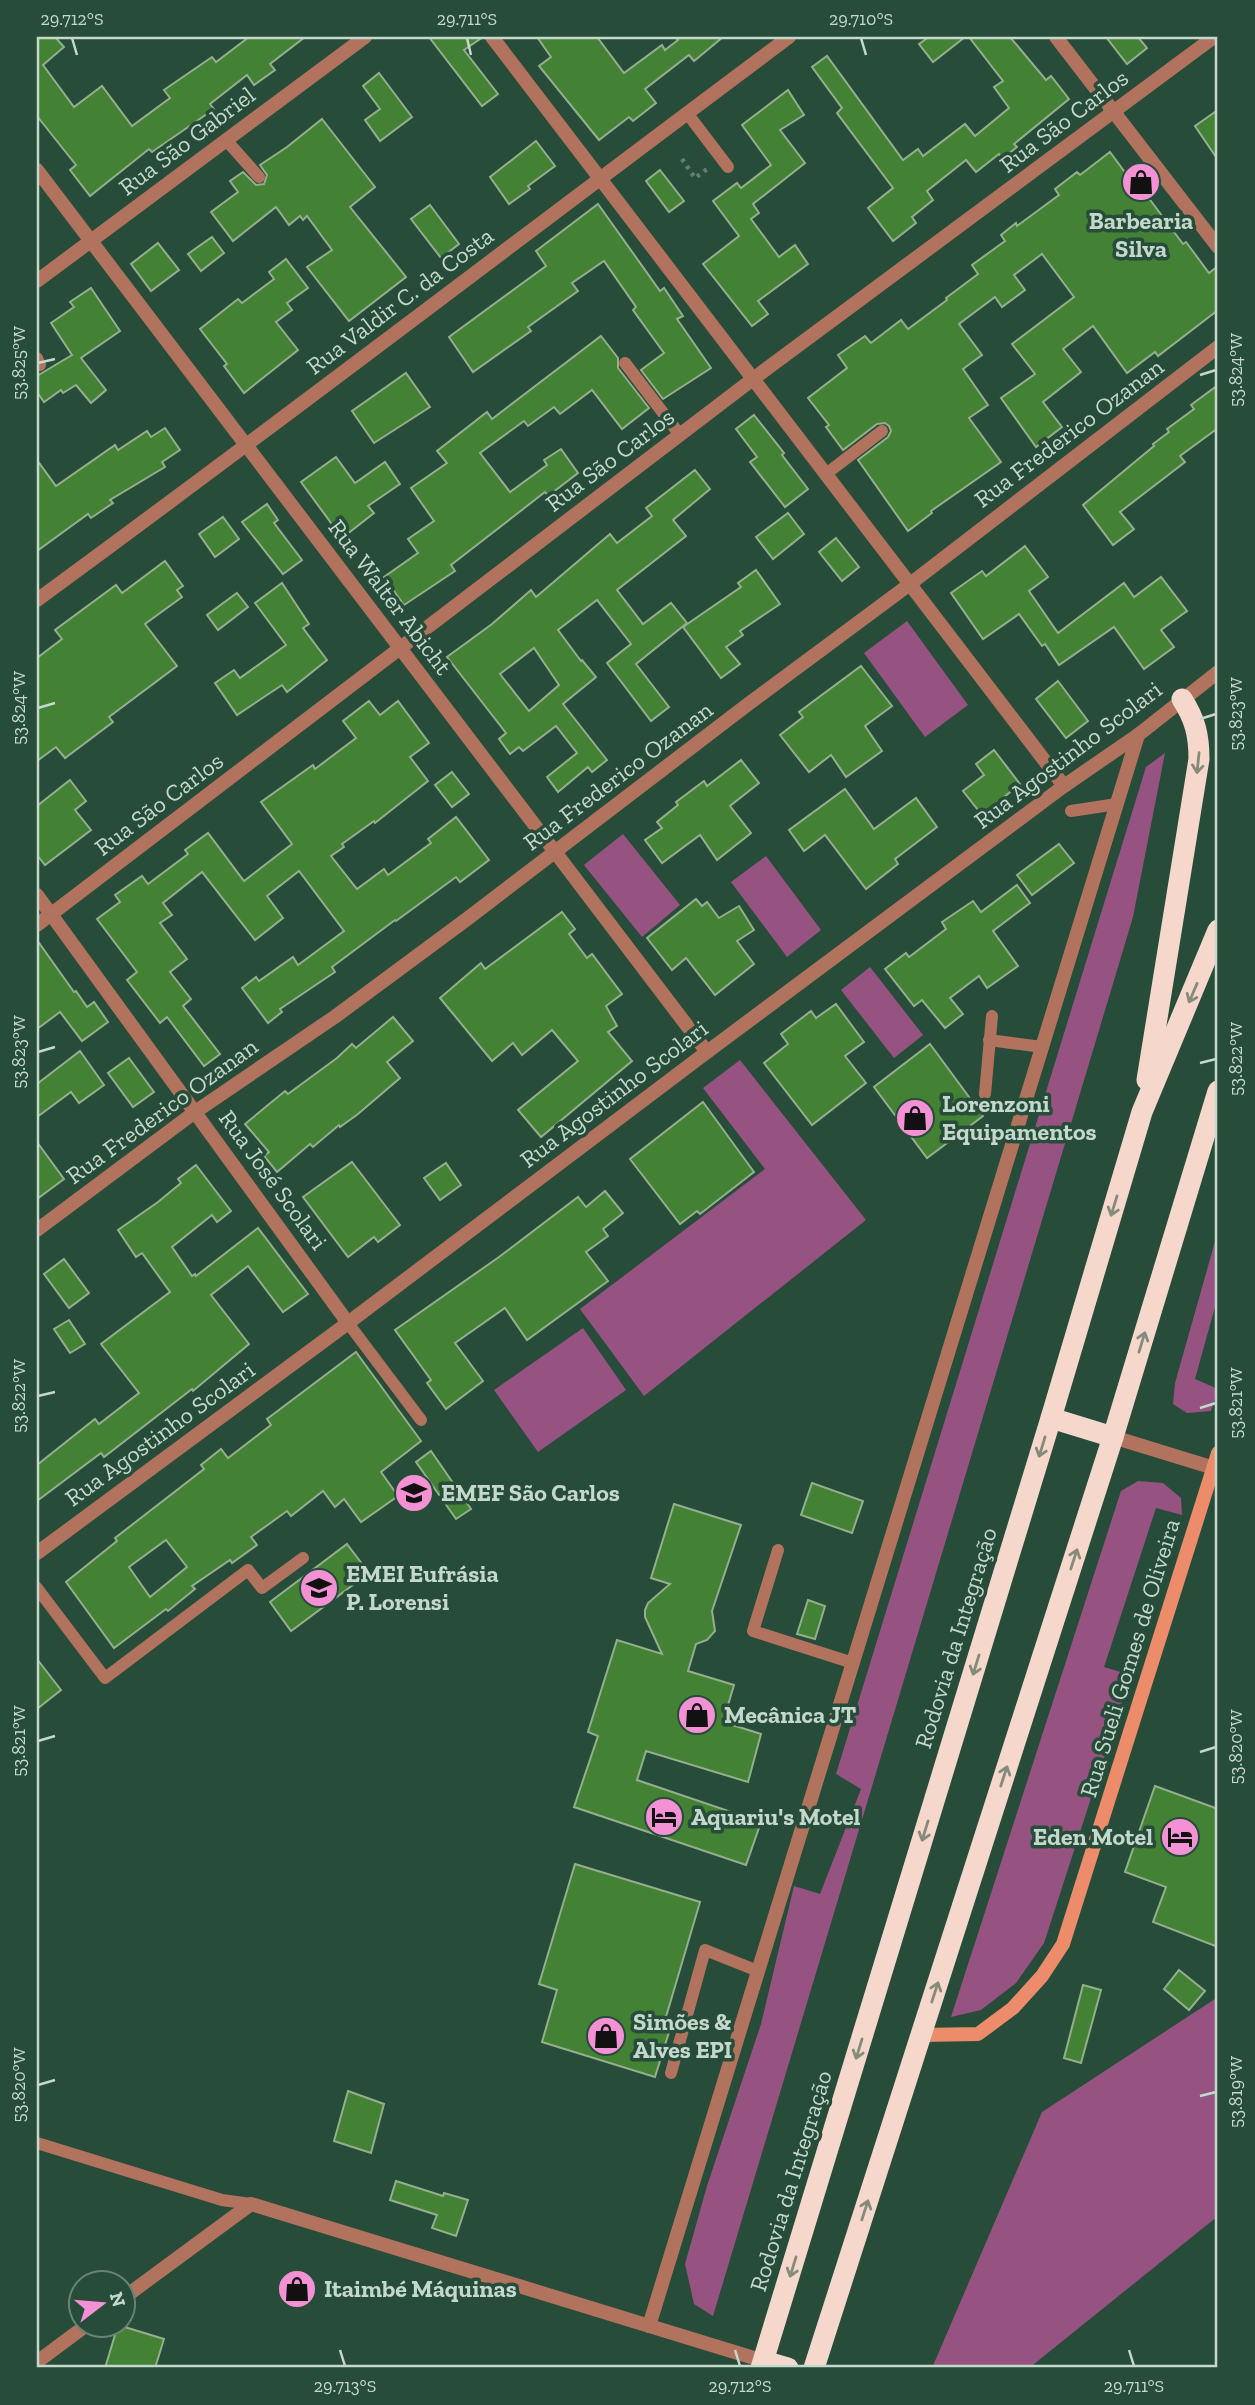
<svg xmlns="http://www.w3.org/2000/svg" width="1255" height="2405" font-family="'Zilla Slab',serif">
  <style>
    .green { fill: #965382 }
    .building { fill: #438134; stroke: #94ae8e; stroke-width: 2; fill-rule: evenodd }
    .lines { fill: none; stroke-linecap: round; stroke-linejoin: round }
    .path { stroke: #617f6f; stroke-width: 4.5; stroke-dasharray: 3.5 5; stroke-linecap: butt }
    .lane { stroke: #b1735e; stroke-width: 12 }
    .street { stroke: #b1735e; stroke-width: 14 }
    .secondary { stroke: #ed8c6a; stroke-width: 14 }
    .highway { stroke: #f6d7cc; stroke-width: 21 }
    .oneway { stroke: #848b7b }
    .ticks { fill: none; stroke: #c4d8cd; stroke-width: 2.5 }
    .labels { text-anchor: middle; stroke-width: 7; stroke-linejoin: round; paint-order: stroke }
    .street-label { font-size: 24px; fill: #c4d8cd; stroke: #274c39 }
    .poi-label { font-size: 24px; font-weight: bold; fill: #c4d8cd; stroke: #274c39; text-anchor: start }
    .neatline { fill: none; stroke: #c4d8cd; stroke-width: 2.5 }
    .ticks-label { font-size: 18px; text-anchor: middle; fill: #c4d8cd }
  </style>
  <rect width="100%" height="100%" fill="#274c39"/>
  <g class="green">
    <polygon points="907,621 968,705 925,737 864,653"/>
    <polygon points="1165,753 1133,917 713,2316 694,2304 685,2264 707,2186 761,2024 794,1886 820,1894 861,1789 836,1774 1146,767"/>
    <polygon points="623,834 680,905 642,937 584,865"/>
    <polygon points="766,856 821,930 787,957 731,882"/>
    <polygon points="870,967 923,1035 894,1058 841,990"/>
    <polygon points="740,1060 866,1220 644,1396 580,1309 765,1169 703,1088"/>
    <polygon points="1218,1231 1218,1296 1195,1379 1218,1389 1211,1411 1187,1413 1173,1404 1175,1383"/>
    <polygon points="583,1328 626,1390 538,1452 494,1390"/>
    <polygon points="1138,1481 1163,1483 1181,1498 1182,1515 1156,1508 1104,1667 1131,1675 1044,1943 1016,1983 981,2010 951,2017 1121,1491"/>
    <polygon points="1218,1997 1218,2216 1029,2368 932,2368 1042,2112"/>
  </g>
  <g class="building">
    <polygon points="37,37 55,37 64,47 43,65 74,107 102,86 132,126 170,98 164,90 212,57 216,62 249,37 305,37 270,64 275,70 254,85 247,75 210,104 214,109 152,152 149,149 90,196 70,170 76,165 37,116"/>
    <polygon points="429,37 483,37 464,50 498,94 482,106"/>
    <polygon points="537,37 597,37 624,73 662,45 665,50 678,40 675,37 723,37 694,61 689,55 645,89 656,103 633,121 629,117 599,140 539,66 551,57"/>
    <polygon points="929,37 965,37 933,62 919,44"/>
    <polygon points="969,37 1010,37 1046,80 1051,76 1069,99 1014,144 1017,147 1002,159 999,154 976,172 966,160 927,191 933,200 912,217 916,223 893,241 868,208 893,188 837,113 842,108 812,67 827,56 903,160 918,149 923,156 965,124 975,136 1009,108 994,87 1003,81"/>
    <polygon points="1106,37 1138,37 1147,48 1127,64"/>
    <polygon points="379,73 412,117 380,141 365,120 380,109 363,86"/>
    <polygon points="788,90 804,115 780,130 805,163 753,204 759,213 751,219 779,257 795,245 808,264 758,301 768,314 752,326 703,264 739,236 713,201 737,183 741,188 771,165 742,125"/>
    <polygon points="1218,110 1218,160 1195,126"/>
    <polygon points="322,119 375,187 350,207 406,277 349,321 307,267 332,250 307,216 303,220 300,216 289,225 276,207 233,241 211,212 238,192 230,181 243,172 256,185 264,184 267,175 260,165 287,147"/>
    <polygon points="536,141 555,166 528,186 530,189 509,204 490,177"/>
    <polygon points="1110,152 1127,175 1137,168 1152,188 1145,193 1183,244 1186,242 1209,273 1218,266 1218,310 1158,356 1155,352 1127,373 1093,326 1063,349 1081,372 1043,402 1062,427 1036,447 1001,398 1035,374 1012,344 1074,297 1042,254 1014,275 1025,290 1002,307 995,297 959,324 982,355 963,369 988,405 969,418 1001,462 931,511 932,513 908,531 858,460 888,437 891,431 889,426 885,423 877,424 843,450 826,427 829,425 808,398 847,368 838,355 865,336 871,343 901,320 908,329 947,300 946,298 978,274 972,265 1005,241 1001,235 1016,223 1017,226 1059,195 1055,189 1077,172 1080,175"/>
    <polygon points="660,170 684,201 669,212 646,181"/>
    <polygon points="598,204 660,291 664,288 683,316 677,319 711,368 663,399 641,370 664,353 633,310 636,307 604,261 572,283 578,291 528,327 531,331 473,372 449,337 546,266 536,251"/>
    <polygon points="430,205 459,244 441,258 411,219"/>
    <polygon points="212,237 224,253 201,271 188,254"/>
    <polygon points="158,243 179,270 151,291 131,264"/>
    <polygon points="286,259 308,288 287,303 292,310 276,322 298,350 244,393 224,366 227,364 200,329 238,299 242,303 274,279 269,272"/>
    <polygon points="91,288 120,331 81,358 106,390 91,403 76,385 63,393 61,390 44,402 37,392 37,376 72,355 51,323 74,307 70,302"/>
    <polygon points="601,336 618,358 618,368 649,408 622,429 592,390 560,414 554,407 528,426 524,421 480,453 510,492 547,465 544,460 561,449 578,473 548,496 545,492 451,565 455,571 404,605 384,577 418,553 408,539 434,521 411,488 447,463 437,451 487,412 492,419"/>
    <polygon points="406,373 430,407 374,443 352,411"/>
    <polygon points="1218,385 1218,428 1180,456 1185,462 1120,512 1134,529 1113,545 1083,505 1154,446 1153,444 1169,432 1167,429 1194,409 1191,405"/>
    <polygon points="754,415 784,453 782,455 808,489 785,507 750,462 757,457 736,429"/>
    <polygon points="165,428 180,450 162,462 165,467 110,500 113,503 91,518 88,514 37,551 37,460 56,486 115,445 118,450 147,431 151,437"/>
    <polygon points="336,457 355,483 385,462 400,484 368,506 374,513 342,538 301,482"/>
    <path d="M695,470l15,19 -37,31 13,16 -69,54 26,34 28,-21 16,20 -51,41 33,43 -18,14 -44,-58 24,-19 -34,-44 -39,30 23,31 1,-1 14,17 -33,27 44,56 -15,12 -4,-5 -30,25 -11,-15 30,-24 -21,-27 -33,25 -4,-4 -9,7 -11,-15 7,-6 -59,-76 45,-33 39,-34 5,7 74,-63 7,9 35,-27 -6,-8zM534,648l25,37 -30,26 -29,-37z"/>
    <polygon points="267,504 278,520 274,523 302,560 283,574 242,522"/>
    <polygon points="788,513 804,534 773,559 756,537"/>
    <polygon points="223,517 239,539 215,557 199,534"/>
    <polygon points="836,538 859,567 842,581 819,552"/>
    <polygon points="1025,546 1048,577 1029,591 1058,633 1124,583 1134,597 1161,577 1187,611 1161,630 1174,647 1144,669 1114,627 1059,665 1045,644 1042,646 1019,614 983,639 951,593 982,571 986,576"/>
    <polygon points="165,561 183,586 177,590 182,597 145,624 177,666 109,717 113,722 65,758 56,747 37,761 37,658 62,639 55,630 116,585 122,593"/>
    <polygon points="756,570 780,604 740,631 743,635 726,647 740,664 721,678 683,627 741,587 738,583"/>
    <polygon points="282,583 309,624 303,628 327,660 287,692 282,685 237,715 215,683 234,670 240,678 286,645 255,603"/>
    <polygon points="237,593 248,607 218,630 207,615"/>
    <polygon points="861,666 892,706 865,726 882,751 846,777 831,755 809,772 780,735 803,717 799,712"/>
    <polygon points="1058,681 1088,721 1066,738 1036,699"/>
    <polygon points="369,701 380,715 398,701 429,743 410,757 428,781 375,823 374,821 342,844 344,847 331,856 357,889 384,869 388,875 431,843 428,839 456,817 489,860 460,882 456,877 396,921 395,920 332,967 335,972 280,1009 282,1012 268,1023 242,988 256,977 259,981 293,957 298,965 344,931 299,871 267,896 283,918 255,940 202,872 163,903 172,915 160,923 187,959 170,972 191,999 183,1006 220,1054 204,1066 167,1017 160,1023 127,980 137,972 97,919 120,902 115,895 142,876 148,884 188,854 185,850 208,833 244,881 292,844 261,802 313,765 315,769 356,738 343,721"/>
    <polygon points="994,750 1020,784 982,815 963,791 984,775 976,764"/>
    <polygon points="741,760 759,783 730,806 751,833 717,860 700,835 662,863 645,840 662,828 657,822 678,805 676,802 704,781 707,786"/>
    <polygon points="452,772 469,794 452,807 435,785"/>
    <polygon points="70,780 86,801 75,810 91,830 45,865 37,855 37,806"/>
    <polygon points="845,789 874,829 916,798 937,827 895,859 898,864 866,889 825,835 804,851 789,830"/>
    <polygon points="1059,844 1074,863 1032,895 1017,875"/>
    <polygon points="1017,885 1030,903 993,931 1018,966 987,988 979,976 950,998 963,1014 945,1028 922,1000 914,1006 885,969 906,953 909,957 946,929 942,922 973,901 981,912"/>
    <polygon points="696,899 702,906 707,902 719,918 739,906 754,930 737,941 754,964 715,995 686,958 672,970 647,938"/>
    <polygon points="562,912 575,929 569,934 587,958 592,954 622,994 606,1006 617,1026 608,1032 632,1061 541,1137 518,1110 578,1061 552,1030 522,1055 513,1043 492,1061 440,998 481,963 485,969"/>
    <polygon points="37,940 74,992 76,991 87,1007 94,1002 108,1022 82,1041 60,1012 37,1029"/>
    <polygon points="836,1004 864,1042 845,1056 866,1083 812,1125 764,1063 788,1044 781,1034 811,1011 816,1018"/>
    <polygon points="393,1017 413,1041 387,1062 400,1078 358,1114 340,1127 339,1125 313,1147 310,1144 277,1172 264,1156 269,1152 245,1124 285,1091 288,1094 337,1058 352,1044 356,1048"/>
    <polygon points="930,1044 983,1116 927,1158 874,1087"/>
    <polygon points="80,1051 104,1085 79,1103 71,1092 37,1117 37,1084"/>
    <polygon points="129,1058 154,1092 133,1107 108,1073"/>
    <polygon points="703,1102 754,1172 700,1214 697,1211 680,1224 630,1159"/>
    <polygon points="37,1142 64,1179 37,1199"/>
    <polygon points="352,1162 400,1225 378,1242 374,1237 348,1257 303,1197"/>
    <polygon points="446,1163 461,1185 440,1200 424,1178"/>
    <polygon points="196,1165 231,1211 217,1222 212,1215 172,1247 192,1276 195,1274 196,1276 258,1228 308,1294 283,1312 248,1266 211,1295 249,1344 193,1391 192,1389 104,1457 101,1453 37,1501 37,1465 95,1419 99,1424 139,1393 101,1344 170,1292 142,1253 136,1257 118,1230 158,1202 181,1183 178,1179"/>
    <polygon points="605,1191 623,1213 603,1229 608,1236 586,1252 608,1281 527,1340 505,1308 455,1343 483,1381 446,1409 427,1383 431,1380 395,1330 499,1257 578,1197 586,1207"/>
    <polygon points="64,1259 89,1293 69,1308 44,1274"/>
    <polygon points="69,1320 85,1344 70,1353 54,1329"/>
    <path d="M356,1352l65,89 -40,31 17,24 -37,26 -17,-23 -9,8 -12,-16 -32,25 -4,-5 -36,26 6,8 -25,18 -2,-3 -38,26 3,3 -27,22 -2,-2 -52,39 -48,-66 51,-41 -2,-3 89,-69 -3,-4 20,-16 7,9 43,-33 -4,-6zM166,1540l21,27 -37,30 -21,-30z"/>
    <polygon points="431,1451 471,1509 456,1519 416,1462"/>
    <polygon points="812,1483 863,1501 852,1533 801,1515"/>
    <polygon points="674,1504 741,1525 712,1611 715,1631 707,1640 696,1644 688,1671 734,1685 723,1722 761,1734 748,1782 646,1751 637,1780 761,1822 746,1865 574,1807 598,1736 588,1732 617,1640 662,1654 645,1617 645,1610 648,1603 670,1584 651,1578"/>
    <polygon points="347,1544 369,1573 291,1631 270,1602"/>
    <polygon points="808,1600 825,1606 815,1639 797,1634"/>
    <polygon points="37,1659 61,1690 37,1709"/>
    <polygon points="1155,1786 1218,1809 1218,1947 1153,1922 1166,1887 1125,1872"/>
    <polygon points="575,1864 700,1902 663,2027 670,2029 655,2077 542,2042 557,1990 539,1984"/>
    <polygon points="1179,1970 1205,1991 1189,2010 1164,1989"/>
    <polygon points="1083,1985 1101,1990 1081,2063 1064,2058"/>
    <polygon points="348,2091 384,2104 371,2153 334,2141"/>
    <polygon points="396,2181 443,2196 444,2193 468,2200 456,2236 432,2228 437,2215 390,2200"/>
    <polygon points="118,2325 164,2339 155,2368 105,2368"/>
  </g>
  <g class="lines">
    <polyline class="path" points="682,159 695,178 710,167"/>
    <g class="lane">
      <polyline points="687,113 728,167"/>
      <polyline points="226,140 259,177"/>
      <polyline points="37,358 40,365"/>
      <polyline points="625,363 680,435"/>
      <polyline points="826,474 882,431"/>
      <polyline points="1071,811 1117,804"/>
      <polyline points="989,1040 1042,1047"/>
      <polyline points="985,1094 992,1016"/>
      <polyline points="348,1323 421,1420"/>
      <polyline points="778,1550 753,1631 853,1663"/>
      <polyline points="37,1588 105,1678 248,1570 262,1588 303,1558"/>
      <polyline points="671,2073 705,1950 758,1971"/>
      <polyline points="37,2143 222,2200 251,2204"/>
    </g>
    <g class="street">
      <polyline points="492,37 1064,786"/>
      <polyline points="1056,37 1218,247"/>
      <polyline points="37,170 707,1052"/>
      <polyline points="37,281 365,37"/>
      <path d="M37,600c253,-185 501,-376 752,-563"/>
      <polyline points="37,895 348,1323"/>
      <polyline points="37,925 753,379 1214,37"/>
      <polyline points="37,1230 195,1112 336,1016 467,919 747,705 910,584 1218,347"/>
      <polyline points="1113,1437 1214,1468"/>
      <polyline points="37,1553 348,1323 707,1052 1064,786 1138,735 1218,672"/>
      <polyline points="122,2299 251,2204 764,2361"/>
      <polyline points="649,2326 1138,735"/>
      <polyline points="37,2362 88,2324"/>
    </g>
    <polyline class="secondary" points="922,2035 978,2034 1013,2008 1042,1976 1063,1944 1218,1453"/>
    <g class="highway">
      <path d="M1147,1080l52,-321c0,-24 -4,-40 -17,-60"/>
      <polyline points="1051,1418 1113,1437"/>
      <polyline points="764,2361 788,2368"/>
      <polyline points="761,2368 1051,1418 1142,1112 1218,930"/>
      <polyline points="814,2368 1113,1437 1218,1091"/>
    </g>
  </g>
  <defs><path id="oneway-shaft" d="M-6 0H5M1.5-3L5.5 0L1.5 3" fill="none" stroke-width="1.6" stroke-linecap="round" stroke-linejoin="round" transform="scale(1.75)"/></defs>
  <g class="oneway">
    <use href="#oneway-shaft" transform="translate(1198 763) rotate(96)"/>
    <use href="#oneway-shaft" transform="translate(1193 993) rotate(113)"/>
    <use href="#oneway-shaft" transform="translate(1114 1206) rotate(107)"/>
    <use href="#oneway-shaft" transform="translate(1142 1342) rotate(-73)"/>
    <use href="#oneway-shaft" transform="translate(1042 1447) rotate(107)"/>
    <use href="#oneway-shaft" transform="translate(1074 1559) rotate(-72)"/>
    <use href="#oneway-shaft" transform="translate(976 1665) rotate(107)"/>
    <use href="#oneway-shaft" transform="translate(1004 1776) rotate(-72)"/>
    <use href="#oneway-shaft" transform="translate(925 1831) rotate(107)"/>
    <use href="#oneway-shaft" transform="translate(935 1992) rotate(-72)"/>
    <use href="#oneway-shaft" transform="translate(859 2049) rotate(107)"/>
    <use href="#oneway-shaft" transform="translate(865 2210) rotate(-72)"/>
    <use href="#oneway-shaft" transform="translate(793 2267) rotate(107)"/>
  </g>
  <path class="ticks" d="M72,38l5,17M467,38l4,17M861,38l5,17M38,363l17,-4M1200,375l16,-5M38,708l17,-5M1200,719l16,-5M38,1052l17,-5M1200,1063l16,-4M38,1396l17,-4M1200,1408l16,-5M38,1741l17,-5M1200,1752l16,-5M38,2085l17,-5M1200,2096l16,-4M340,2350l5,16M735,2350l5,16M1129,2350l5,16"/>
  <defs>
    <symbol id="shop-disc" viewBox="-11 -11 22 22"><circle r="9.5" fill="#f491d4" stroke="#274c39"/><path d="M-5-2.5h2.3a2.7 3.5 0 0 1 5.4 0H5L5.5 6h-11ZM-1.5-2.5h3a1.5 2.3 0 0 0-3 0Z" fill="#111"/></symbol>
    <symbol id="school-disc" viewBox="-11 -11 22 22"><circle r="9.5" fill="#f491d4" stroke="#274c39"/><path d="M0-5L7-2L0 1L-7-2ZM-4 1L0 2.5L4 1V4Q0 6-4 4Z" fill="#111"/></symbol>
    <symbol id="hotel-disc" viewBox="-11 -11 22 22"><circle r="9.5" fill="#f491d4" stroke="#274c39"/><path d="M-6-4.5h1.5V1H6V5H4.5V3h-9V5H-6ZM-4 0a1.8 1.8 0 1 1 3.6 0ZM.5 0V-2.5h3Q6-2.5 6 0Z" fill="#111"/></symbol>
  </defs>
  <g fill-rule="evenodd">
    <use href="#shop-disc" x="1119" y="160" width="44" height="44"/>
    <use href="#shop-disc" x="893" y="1096" width="44" height="44"/>
    <use href="#school-disc" x="392" y="1471" width="44" height="44"/>
    <use href="#school-disc" x="297" y="1566" width="44" height="44"/>
    <use href="#shop-disc" x="675" y="1693" width="44" height="44"/>
    <use href="#hotel-disc" x="642" y="1795" width="44" height="44"/>
    <use href="#hotel-disc" x="1158" y="1815" width="44" height="44"/>
    <use href="#shop-disc" x="584" y="2014" width="44" height="44"/>
    <use href="#shop-disc" x="275" y="2267" width="44" height="44"/>
  </g>
  <g class="labels">
    <g class="street-label">
      <text transform="translate(1064 121) rotate(-37)" y="8">Rua São Carlos</text>
      <text transform="translate(187 141) rotate(-37)" y="8">Rua São Gabriel</text>
      <text transform="translate(400 301) rotate(-37)" y="8">Rua Valdir C. da Costa</text>
      <text transform="translate(1069 433) rotate(-37)" y="8">Rua Frederico Ozanan</text>
      <text transform="translate(610 460) rotate(-37)" y="8">Rua São Carlos</text>
      <text transform="translate(390 597) rotate(53)" y="8">Rua Walter Abicht</text>
      <text transform="translate(1068 755) rotate(-37)" y="8">Rua Agostinho Scolari</text>
      <text transform="translate(618 776) rotate(-37)" y="8">Rua Frederico Ozanan</text>
      <text transform="translate(159 804) rotate(-37)" y="8">Rua São Carlos</text>
      <text transform="translate(614 1094) rotate(-37)" y="8">Rua Agostinho Scolari</text>
      <text transform="translate(162 1111) rotate(-36)" y="8">Rua Frederico Ozanan</text>
      <text transform="translate(273 1180) rotate(54)" y="8">Rua José Scolari</text>
      <text transform="translate(160 1434) rotate(-36)" y="8">Rua Agostinho Scolari</text>
      <text transform="translate(956 1638) rotate(-73)" y="8">Rodovia da Integração</text>
      <text transform="translate(1130 1658) rotate(-73)" y="8">Rua Sueli Gomes de Oliveira</text>
      <text transform="translate(791 2181) rotate(-73)" y="8">Rodovia da Integração</text>
    </g>
    <g class="poi-label">
      <text x="1141" y="229" text-anchor="middle">Barbearia<tspan x="1141" dy="28">Silva</tspan></text>
      <text x="942" y="1112">Lorenzoni<tspan x="942" dy="28">Equipamentos</tspan></text>
      <text x="441" y="1501">EMEF São Carlos</text>
      <text x="346" y="1582">EMEI Eufrásia<tspan x="346" dy="28">P. Lorensi</tspan></text>
      <text x="724" y="1723">Mecânica JT</text>
      <text x="691" y="1825">Aquariu's Motel</text>
      <text x="1153" y="1845" text-anchor="end">Eden Motel</text>
      <text x="633" y="2030">Simões &amp;<tspan x="633" dy="28">Alves EPI</tspan></text>
      <text x="324" y="2297">Itaimbé Máquinas</text>
    </g>
  </g>
  <rect width="1255" height="2405" fill="none" stroke="#274c39" stroke-width="77"/>
  <g transform="translate(102 2304) rotate(74)"><circle r="33" fill="#274c39" stroke="#668474" stroke-width="2"/>
  <path d="M0-5L12 26L0 18L-12 26Z" fill="#f491d4"/>
  <text y="-10" font-size="19" font-weight="bold" text-anchor="middle" fill="#c4d8cd">N</text>
  </g>
  <rect x="38" y="38" width="1178" height="2328" class="neatline"/>
  <g class="ticks-label">
    <text x="72" y="25">29.712°S</text>
    <text x="467" y="25">29.711°S</text>
    <text x="861" y="25">29.710°S</text>
    <text transform="translate(19 363) rotate(-90)" y="6">53.825°W</text>
    <text transform="translate(1236 370) rotate(-90)" y="6">53.824°W</text>
    <text transform="translate(19 708) rotate(-90)" y="6">53.824°W</text>
    <text transform="translate(1236 714) rotate(-90)" y="6">53.823°W</text>
    <text transform="translate(19 1052) rotate(-90)" y="6">53.823°W</text>
    <text transform="translate(1236 1059) rotate(-90)" y="6">53.822°W</text>
    <text transform="translate(19 1396) rotate(-90)" y="6">53.822°W</text>
    <text transform="translate(1236 1403) rotate(-90)" y="6">53.821°W</text>
    <text transform="translate(19 1741) rotate(-90)" y="6">53.821°W</text>
    <text transform="translate(1236 1747) rotate(-90)" y="6">53.820°W</text>
    <text transform="translate(19 2085) rotate(-90)" y="6">53.820°W</text>
    <text transform="translate(1236 2092) rotate(-90)" y="6">53.819°W</text>
    <text x="345" y="2392">29.713°S</text>
    <text x="740" y="2392">29.712°S</text>
    <text x="1134" y="2392">29.711°S</text>
  </g>
</svg>
